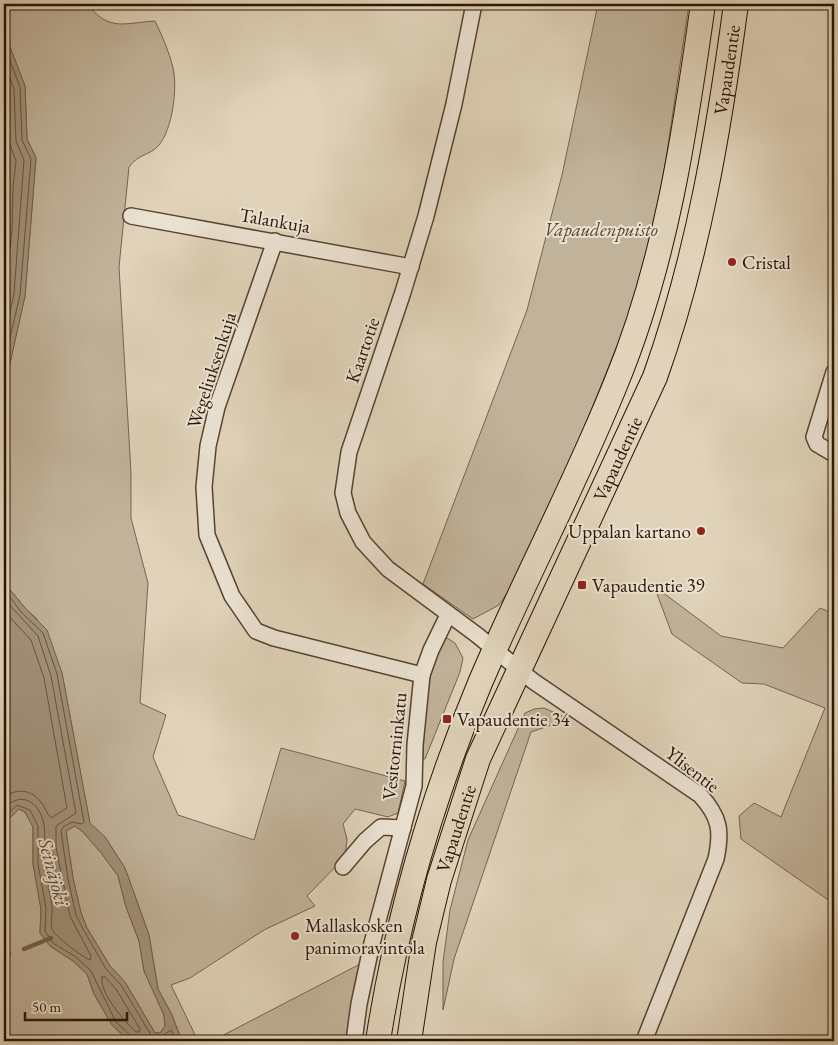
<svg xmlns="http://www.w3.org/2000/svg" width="838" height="1045" font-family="'EB Garamond',serif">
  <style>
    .green { fill: #c1b39a; stroke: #75644e }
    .water { fill: #a2927b; stroke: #72604b; fill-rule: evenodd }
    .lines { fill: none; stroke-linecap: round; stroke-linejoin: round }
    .shore { stroke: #66533f; stroke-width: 1 }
    .stream { stroke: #72604b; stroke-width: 4.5 }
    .minor-casing { stroke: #574430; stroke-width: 18 }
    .primary-casing { stroke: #291403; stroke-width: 26 }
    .minor { stroke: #ebe2d2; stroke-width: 15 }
    .primary { stroke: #e0d3b9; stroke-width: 24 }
    .poi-dot { fill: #8f2418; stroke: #ebe2d2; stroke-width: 2 }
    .labels { text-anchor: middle; stroke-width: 4; stroke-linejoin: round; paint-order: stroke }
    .street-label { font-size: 19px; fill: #291403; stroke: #ebe2d2 }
    .park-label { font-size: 19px; font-style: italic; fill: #574430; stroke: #ebe2d2 }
    .poi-label { font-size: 19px; fill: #291403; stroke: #ebe2d2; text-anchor: start }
    .water-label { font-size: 20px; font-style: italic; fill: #594633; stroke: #ebe2d2 }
  </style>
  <rect width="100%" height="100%" fill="#e0d3b9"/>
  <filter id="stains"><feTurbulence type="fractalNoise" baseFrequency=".004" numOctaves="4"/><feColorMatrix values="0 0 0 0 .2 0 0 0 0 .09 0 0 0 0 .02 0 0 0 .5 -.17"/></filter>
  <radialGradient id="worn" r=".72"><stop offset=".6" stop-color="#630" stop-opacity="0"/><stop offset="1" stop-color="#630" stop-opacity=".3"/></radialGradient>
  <g class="green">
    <path d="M4,4h83c23,28 35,19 68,17 7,15 14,30 18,47 5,20 -1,62 -14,77 -9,11 -20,8 -30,22l-10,100 12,206v45l17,65 -8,120 26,12 -13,42 25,58 76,25 27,-92 124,33 -7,32 -10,4 -33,-8 -12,15 4,15 -2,18 -38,39 8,10 -51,24 -74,48 -19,7 27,56h-16l-11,-28 -13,-24 -9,-54 -24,-67 -20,-31 -15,-13 -28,-151 -25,-54 -12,-11 -18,-22 -3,-10v-202l6,-11 15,-67 11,-138 -9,-19 -2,-53 -17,-44 -4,-3z"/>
    <polygon points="598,4 689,4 666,159 651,240 627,321 575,450 514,583 499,605 473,619 423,584 527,310 562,175"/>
    <polygon points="654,586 721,636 783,648 820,608 834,614 834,904 741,839 739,816 754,803 781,817 825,708 764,684 742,683 672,634"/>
    <polygon points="447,638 455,643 463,658 460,672 425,759 423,759 425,704 430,676 442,642"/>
    <polygon points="544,708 569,719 531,732 454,959 443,1010 443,962 450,910 468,840 525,713 534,709"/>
    <polygon points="19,809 25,812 33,827 33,864 41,909 40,933 50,946 73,961 87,974 94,994 112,1025 129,1041 4,1041 4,824"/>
    <polygon points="75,826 83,832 102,854 118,876 126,907 139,941 144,971 164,1015 165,1026 160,1033 155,1033 125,982 110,966 87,928 81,913 73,878 66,831"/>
    <polygon points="364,962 350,1041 212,1041"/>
  </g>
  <g class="water">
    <polygon points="4,39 8,42 25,86 27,139 36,158 25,296 10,363 4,374"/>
    <path d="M4,576l3,10 18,22 22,22 15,43 28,150 15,14 20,31 24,67 9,54 13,24 11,28h-53l-17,-16 -18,-31 -7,-20 -14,-13 -23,-15 -10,-13 1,-24 -8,-45v-37l-8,-15 -6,-3 -15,15zM75,826l8,6 19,22 16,22 8,31 13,34 5,30 20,44 1,11 -5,7h-5l-30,-51 -15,-16 -23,-38 -6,-15 -8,-35 -7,-47z"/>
  </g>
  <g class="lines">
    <g class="shore">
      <polyline points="4,45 20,87 22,140 31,159 20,295 4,363"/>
      <polyline points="4,62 14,89 16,141 24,160 14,294 4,338"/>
      <polyline points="4,83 7,91 9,142 16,161 13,187 12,230 4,304"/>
      <polyline points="4,589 21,612 43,633 57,674 84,822 82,824 72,822 63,827 61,831 68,879 76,915 83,929 106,969 121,985 151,1035 161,1037 171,1030 177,1041"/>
      <path d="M4,599l34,37 13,40 25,137 -20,13v21l14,69 21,40 -1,4c-6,-2 -36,-24 -38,-31 -2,-7 1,-16 0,-23 -2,-14 -6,-28 -8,-42 -1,-13 2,-26 0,-39 -4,-23 -22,-35 -40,-17"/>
      <path d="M4,611l27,29 13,38 23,130 -16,10c-5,-5 -6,-12 -11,-17 -9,-12 -26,-13 -36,-3"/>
      <polyline points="4,817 17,805 30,810 38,826 38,864 46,908 45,931 53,943 76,957 91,971 116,1022 131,1036 132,1041"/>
      <path d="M102,977h3l11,12 24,40 -1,3h-3c-11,-10 -37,-39 -34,-55z"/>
    </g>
    <g class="stream">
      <polyline points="24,949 51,938"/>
      <polyline points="4,955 9,954"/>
    </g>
    <defs>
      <g id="minor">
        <path d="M474,4l-20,100 -28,112 -23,76 -54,160 -6,41 5,20 15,29 25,27 89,66 56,46 167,114c20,22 22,36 16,64l-72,182"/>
        <polyline points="131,216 411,267"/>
        <polyline points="275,241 217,407 208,446 204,487 207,535 232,596 256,631 274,638 422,675"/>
        <polyline points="834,372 814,437 817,444 834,454"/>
        <polyline points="343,867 365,841 381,827 403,828"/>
        <polyline points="354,1041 359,1004 372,943 414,786 415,745 422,675 431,650 448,615"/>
      </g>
      <g id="primary">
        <path d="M378,1041c19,-123 54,-243 102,-358 43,-101 95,-198 136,-300 50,-121 69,-251 87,-379"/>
        <path id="s1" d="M409,1041l15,-99 15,-62 39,-121 177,-382c43,-120 64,-247 81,-373"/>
      </g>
    </defs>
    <use href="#minor" class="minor-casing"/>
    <use href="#primary" class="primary-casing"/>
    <use href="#minor" class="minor"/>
    <use href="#primary" class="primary"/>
  </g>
  <g class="poi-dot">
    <circle cx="732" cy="262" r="5"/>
    <circle cx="701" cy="531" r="5"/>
    <rect x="577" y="580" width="10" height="10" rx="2.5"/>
    <rect x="442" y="714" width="10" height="10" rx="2.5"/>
    <circle cx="295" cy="936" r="5"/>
  </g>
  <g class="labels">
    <g class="street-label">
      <text dy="7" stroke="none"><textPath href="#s1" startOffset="1028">Vapaudentie</textPath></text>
      <text transform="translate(275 220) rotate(10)" y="7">Talankuja</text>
      <text transform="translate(362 350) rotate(-71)" y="7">Kaartotie</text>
      <text transform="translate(211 370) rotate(-72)" y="7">Wegeliuksenkuja</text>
      <text dy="7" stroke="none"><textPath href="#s1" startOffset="622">Vapaudentie</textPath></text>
      <text transform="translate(394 746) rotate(-84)" y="7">Vesitorninkatu</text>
      <text transform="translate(693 769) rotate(38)" y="7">Ylisentie</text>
      <text dy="7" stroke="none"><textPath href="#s1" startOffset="218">Vapaudentie</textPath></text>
    </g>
    <g class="park-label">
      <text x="601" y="236">Vapaudenpuisto</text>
    </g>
    <g class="poi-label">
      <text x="742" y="269">Cristal</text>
      <text x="691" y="538" text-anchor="end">Uppalan kartano</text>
      <text x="592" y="592">Vapaudentie 39</text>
      <text x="457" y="726">Vapaudentie 34</text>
      <text x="305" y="932">Mallaskosken<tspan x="305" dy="22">panimoravintola</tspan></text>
    </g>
    <g class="water-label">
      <text transform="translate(54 872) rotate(75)" y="7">Seinäjoki</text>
    </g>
  </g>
  <rect width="838" height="1045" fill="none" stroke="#e0d3b9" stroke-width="20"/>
  <rect x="5" y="5" width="828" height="1035" fill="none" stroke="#291403" stroke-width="2.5"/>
  <rect x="10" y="10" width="818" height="1025" fill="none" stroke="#291403"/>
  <path d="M25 1012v8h102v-8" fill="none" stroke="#291403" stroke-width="2.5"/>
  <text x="32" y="1012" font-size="15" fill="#291403" stroke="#ebe2d2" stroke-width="4" paint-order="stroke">50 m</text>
  <rect width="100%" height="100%" filter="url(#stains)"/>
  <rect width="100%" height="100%" fill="url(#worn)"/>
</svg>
